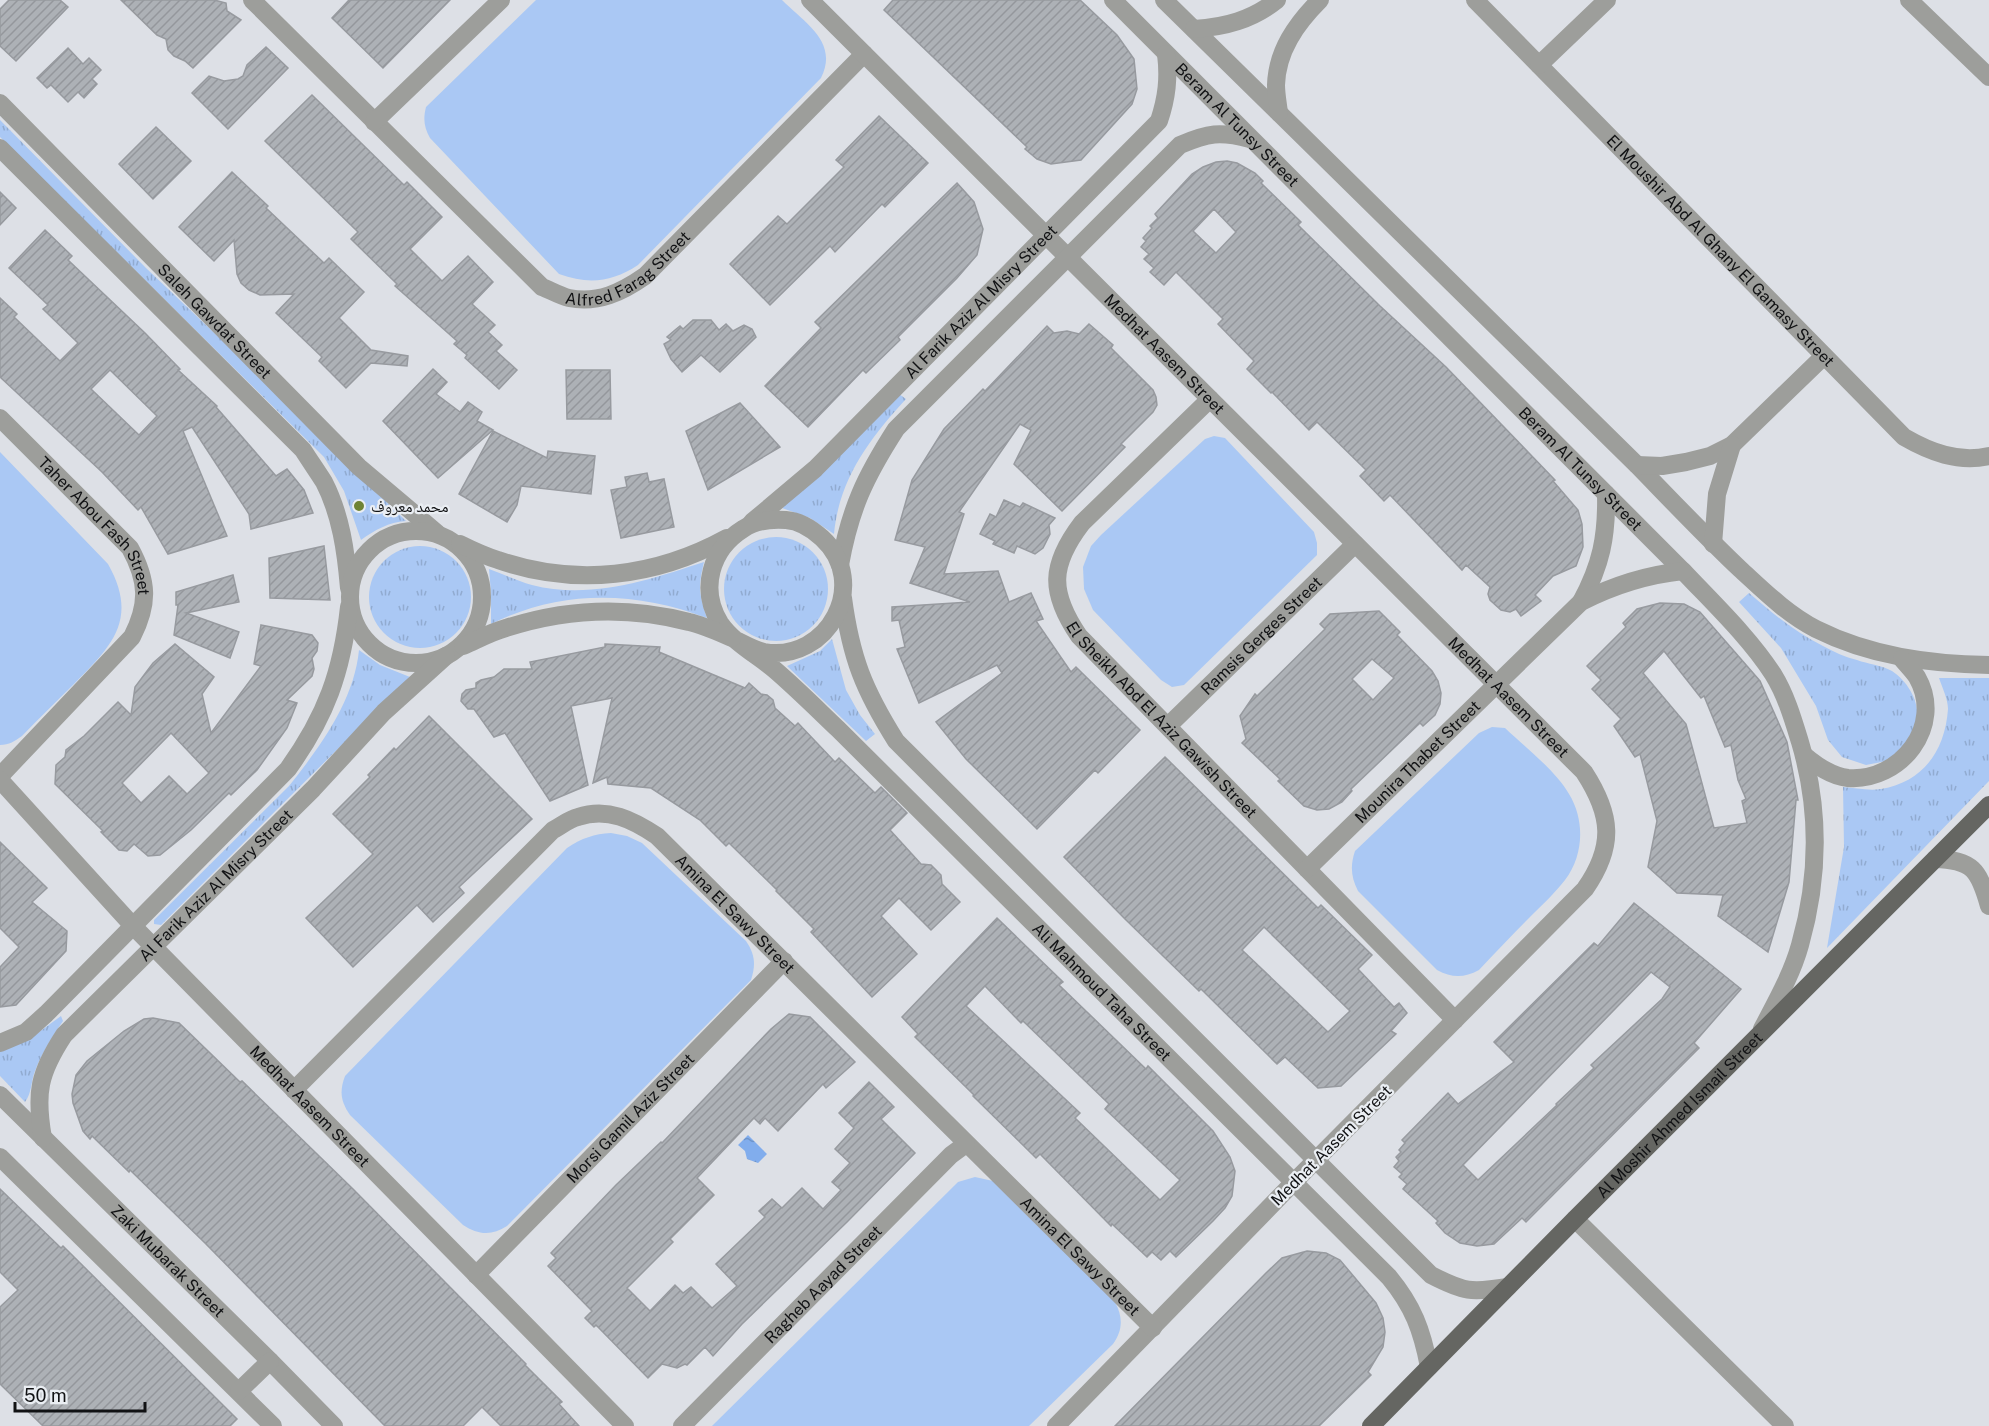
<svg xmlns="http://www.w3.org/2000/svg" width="1989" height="1426" font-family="'Public Sans','Noto Naskh Arabic',sans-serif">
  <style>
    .grass { fill: url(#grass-tufts) }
    .garden { fill: #aac8f4 }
    .water { fill: url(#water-ripples) }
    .building { fill: url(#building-hatch); stroke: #979a9f; stroke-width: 1.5; fill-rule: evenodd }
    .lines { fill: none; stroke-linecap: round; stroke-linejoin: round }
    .minor { stroke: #9d9e9b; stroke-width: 18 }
    .major { stroke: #656662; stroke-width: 18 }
    .poi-dot { fill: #6f8334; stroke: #eaeef3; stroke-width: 2 }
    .labels { text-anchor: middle; stroke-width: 4.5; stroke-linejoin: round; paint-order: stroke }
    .street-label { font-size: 16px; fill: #111214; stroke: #eaeef3 }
    .poi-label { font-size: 16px; fill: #111214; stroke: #eaeef3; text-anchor: start }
  </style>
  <defs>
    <pattern id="grass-tufts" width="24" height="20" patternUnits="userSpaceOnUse" patternTransform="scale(1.5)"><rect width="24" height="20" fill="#aac8f4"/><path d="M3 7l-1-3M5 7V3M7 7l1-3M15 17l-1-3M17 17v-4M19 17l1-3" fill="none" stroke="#91abd0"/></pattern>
    <pattern id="water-ripples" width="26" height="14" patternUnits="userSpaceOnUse" patternTransform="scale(1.5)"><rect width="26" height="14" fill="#81aded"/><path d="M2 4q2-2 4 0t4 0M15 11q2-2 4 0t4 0" fill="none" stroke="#6e94ca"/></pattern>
    <pattern id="building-hatch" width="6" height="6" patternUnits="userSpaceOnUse" patternTransform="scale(1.5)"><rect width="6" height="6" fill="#adb1b6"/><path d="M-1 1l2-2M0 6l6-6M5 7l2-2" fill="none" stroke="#94979c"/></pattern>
  </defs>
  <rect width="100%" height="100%" fill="#dde0e6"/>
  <g class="grass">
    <path d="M0,120l146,148 102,97 158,156c-17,1 -31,9 -45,19l-17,-49 -20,-34 -324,-320z"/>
    <path d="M899,394l7,5c-36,39 -67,80 -72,135l-24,-16 -28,-10z"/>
    <circle cx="776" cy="589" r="52"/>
    <circle cx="420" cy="597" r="51"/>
    <path d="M704,562c-6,25 -5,32 3,56 -72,-27 -145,-29 -216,6v-31l-2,-24c14,5 28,12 43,16 58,15 117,-5 172,-23z"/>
    <path d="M1749,593c23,20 46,39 74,53 11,6 22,11 34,14 11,4 24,5 35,11 18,12 30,35 24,56 -4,11 -17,23 -24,33l-26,5 -24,-8 -14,-17 -12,-34 -35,-58 -42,-46z"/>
    <polygon points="832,639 846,690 860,715 875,734 866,741 787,666 820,651"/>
    <path d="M359,650l21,15 30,12 -249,248 -7,-1v-4l135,-134c31,-39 65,-85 70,-136z"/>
    <path d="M1939,678h50v103l-162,167 17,-101 -1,-60c12,1 26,4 38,2 42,-7 64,-38 67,-80 0,-10 -6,-22 -9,-31z"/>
    <path d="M61,1016l2,5c-11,16 -21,32 -28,50 -4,10 -3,22 -10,31l-25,-26v-25l28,-11z"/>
  </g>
  <g class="garden">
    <path d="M536,0h246c23,23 57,42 39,78l-183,187c-26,17 -49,20 -79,9l-129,-136c-6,-11 -7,-19 -4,-31z"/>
    <polygon points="1214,436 1225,438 1314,532 1317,543 1317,555 1184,685 1172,687 1161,680 1093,610 1084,589 1083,567 1091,546 1101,535 1205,439"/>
    <path d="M0,452l108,112c31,55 4,82 -34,120 -17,17 -35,34 -52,52 -7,5 -13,9 -22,9z"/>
    <path d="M1492,727l13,1c19,18 52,44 64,66 16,26 15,61 -4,86 -10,13 -23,25 -35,37 -17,17 -34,35 -51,53 -15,8 -27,8 -42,0l-79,-79c-7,-14 -8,-25 -3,-40l124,-118z"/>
    <path d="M611,833l16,3 15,7 104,98c9,13 10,24 5,39l-244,246c-15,10 -29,9 -44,-1l-113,-110c-9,-13 -11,-23 -5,-39l222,-228c15,-10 27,-14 44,-15z"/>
    <path d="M975,1177l18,4 122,121c8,15 8,28 -2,42l-84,82h-317l246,-244z"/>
  </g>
  <polygon class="water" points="748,1135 767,1154 758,1163 747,1159 745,1151 738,1145"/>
  <g class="building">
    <polygon points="9,0 60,0 68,7 16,61 0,46 0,9"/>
    <polygon points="121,0 214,0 226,3 227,11 241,20 193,68 185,61 174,56 168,50 166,39 157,35"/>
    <polygon points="349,0 450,0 383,68 332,18"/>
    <polygon points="893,0 1080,0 1117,35 1134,59 1137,89 1132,104 1081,160 1051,164 1037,159 1025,149 1027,147 884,10"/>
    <polygon points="266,47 288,68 228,129 192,93 209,76 224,81 238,79 243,76 247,65"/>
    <polygon points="68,48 83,64 89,58 101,70 92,79 97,84 84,98 78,92 68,102 51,85 47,88 37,78"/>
    <polygon points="312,95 404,185 407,182 442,217 410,249 442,281 468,256 493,282 472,304 495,325 488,332 502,345 496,351 517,370 499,389 465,358 467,355 454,344 457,341 395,286 397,284 351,239 358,232 265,141"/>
    <polygon points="879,116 928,163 885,207 882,204 835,252 830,246 770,305 730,264 778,216 787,224 844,167 836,160"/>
    <polygon points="156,127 191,161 153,199 119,164"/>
    <path d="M1227,161l10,2 18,10 8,8 -2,2 40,39 -3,3 82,81 66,61 109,113 -2,1 25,29 4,14 1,23 -7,19 -23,10 -18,19 6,6 -20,15 -5,-7 -6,3 -9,-2 -11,-10 -2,-6 2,-7 -24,-22 -4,5 -72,-75 -6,6 -24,-25 6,-6 -49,-48 -8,8 -37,-38 -1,1 -24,-24 7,-8 -36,-37 5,-5 -47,-47 -12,13 -14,-13 4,-4 -10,-9 5,-5 -8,-7 5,-6 -3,-3 9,-10 -2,-2 8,-8 -3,-4 37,-40 11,-7 13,-5zM1214,209l22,23 -20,21 -23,-22z"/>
    <polygon points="232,172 268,206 266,208 324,263 329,258 364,292 339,318 371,350 408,356 407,366 371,363 346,388 319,361 322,357 276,313 294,294 260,295 249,290 241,283 237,274 234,240 214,261 179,227"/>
    <polygon points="957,183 974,202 983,229 977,255 957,278 898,337 900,340 866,373 863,370 808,427 765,386 821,328 815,322"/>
    <polygon points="0,192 16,208 0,225"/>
    <path d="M45,230l27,26 -4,4 77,73 35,36 -2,1 39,36 -1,1 60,69 11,-7 17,21 9,23 -62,16 -2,-15 -57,-87 -9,4 44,105 -59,18 -27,-47 -3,3 -36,-38 -102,-95v-79l17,16 -3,3 46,44 18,-18 -35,-34 5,-4 -39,-37zM110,370l47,46 -18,19 -48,-46z"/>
    <polygon points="693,320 711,320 719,330 726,324 733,331 744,325 752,329 756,337 720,372 701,355 682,372 671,359 664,344 671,340 667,337 675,330 680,326 683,329"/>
    <polygon points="1089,324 1113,345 1111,348 1153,390 1156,397 1157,405 1153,412 1121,444 1125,447 1062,511 1014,464 1031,430 1020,424 959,512 964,514 944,574 998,571 1009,602 1031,593 1043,619 1036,621 1071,672 1076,667 1140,730 1098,773 1095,770 1037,829 966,759 936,722 1002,673 997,665 919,703 897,649 905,647 899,620 892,621 892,607 970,602 910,583 925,547 895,540 912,480 944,429 983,389 985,391 1047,326 1054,333 1067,331 1079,334"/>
    <polygon points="433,369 447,382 436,394 460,412 468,402 482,412 477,421 493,430 438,478 383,421"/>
    <polygon points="566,370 610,370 611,419 567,419"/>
    <polygon points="740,403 780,447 708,490 686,431"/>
    <polygon points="493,431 547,458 548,451 595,456 591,494 521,486 517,505 507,522 459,494"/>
    <polygon points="647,473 649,482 664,479 674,527 621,538 611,490 627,487 625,477"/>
    <polygon points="1004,500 1020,507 1023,503 1055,518 1049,525 1050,534 1043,548 1035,554 1017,546 1014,553 993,544 995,541 980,534 990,514 996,517"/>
    <polygon points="324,546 330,600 270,598 269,558"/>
    <polygon points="233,575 239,602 186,613 239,632 230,658 174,635 178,605 176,605 176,592"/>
    <path d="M1660,603l24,1 16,8 60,69 27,61 11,58h-2l-7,82 -21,70 -50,-36 5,-21 -46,-2 -29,-26 9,-46 -17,-67 -5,3 -21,-31 7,-7 -29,-30 9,-9 -14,-14 39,-39 -3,-4 14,-14zM1664,651l37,47 3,-2 21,51 6,-2 7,35 8,19 -4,2 5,22 -33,5 -28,-104 -43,-51z"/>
    <path d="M1379,611l21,21 -3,3 35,36 6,10 3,12 -1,11 -5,11 -12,11 -3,-3 -69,66 1,2 -10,11 -13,7 -12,1 -13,-4 -26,-25 2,-2 -38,-36 4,-4 -6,-23 15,-22 2,2 68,-67 -5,-5 10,-10zM1372,659l22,19 -21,22 -21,-21z"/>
    <path d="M261,625l51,10 6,8 -1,8 -5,7 2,11 -2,7 -25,24 10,3 -10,25 -30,42 -26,25 -2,-2 -38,37 -31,25 -12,1 -14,-12 -7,7 -8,-1 -18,-18 2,-1 -48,-47 1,-19 9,-8 1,-7 18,-14 34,-34 13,13 4,-28 18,-24 22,-19 39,33 -12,17 9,39 50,-67 -7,-2zM171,733l38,40 -22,21 -18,-18 -28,27 -19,-20z"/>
    <polygon points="605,644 660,647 659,652 745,688 749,683 761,694 767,695 773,700 775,708 795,726 798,723 835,762 839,758 875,793 881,787 907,813 890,830 921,864 931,865 941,875 942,884 960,902 931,930 899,898 881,916 917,954 872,997 811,932 814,929 776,891 777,890 729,843 726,846 700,820 651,788 608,784 607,777 593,783 612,698 571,706 588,785 550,801 505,733 494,737 474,709 468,709 461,701 462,694 466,690 476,688 476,683 481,680 494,677 504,669 532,669 530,662 605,647"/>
    <polygon points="429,716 532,819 459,887 464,893 433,922 417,905 353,967 306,918 373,854 333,814 370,777 368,775 394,748 396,750"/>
    <path d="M1165,757l153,151 3,-3 51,50 -14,14 36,38 5,-4 8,10 -16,18 5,3 -55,52 -23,2 -33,-31 -8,7 -76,-75 -2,2 -74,-72 -61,-62zM1264,927l86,84 -22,21 -86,-82z"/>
    <polygon points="0,842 47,888 32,902 67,931 66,951 16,1005 0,1007 0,967 19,947 0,928"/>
    <path d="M1634,903l107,86 -47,54 5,5 -173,174 -4,-4 -28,26 -17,2 -17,-3 -15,-10 -9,-10 2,-2 -35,-32 4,-5 -8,-7 3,-3 -8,-7 5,-6 -3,-4 5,-5 -2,-2 6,-7 -3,-3 46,-47 10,11 56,-42 -20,-20 100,-99 4,3zM1651,972l19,15 -8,12 -71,66 3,3 -38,36 1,1 -79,75 -15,-15z"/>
    <path d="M997,918l66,64 -4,3 87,84 2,-3 65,65 17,26 5,14 -3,25 -7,12 -12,13 -37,36 -6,-6 -9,9 -9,-8 -5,5 -35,-33 -1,2 -71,-72 -4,4 -63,-62 1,-1 -59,-58 3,-3 -16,-17zM985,986l36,37 2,-2 86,83 -4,5 75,71 -20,20 -85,-82 5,-5 -114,-107z"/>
    <polygon points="789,1014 810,1017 855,1062 826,1088 823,1084 778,1131 765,1118 760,1124 754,1118 697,1178 714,1195 670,1239 673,1242 627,1288 650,1311 675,1285 683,1293 691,1287 712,1308 737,1286 716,1264 765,1217 759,1211 772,1199 782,1208 802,1188 823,1209 841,1190 832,1182 850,1163 835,1149 854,1128 839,1113 869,1082 894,1107 881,1119 915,1153 847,1222 742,1324 713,1356 705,1347 687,1365 685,1364 677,1368 662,1364 648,1378 596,1325 594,1327 585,1318 592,1311 548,1266 556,1258 551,1253 616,1185 661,1142 662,1143 771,1029"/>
    <polygon points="153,1018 179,1023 240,1082 242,1081 353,1189 526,1364 525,1365 562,1402 559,1404 579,1426 501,1426 482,1407 463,1426 385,1426 205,1243 130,1170 129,1172 92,1136 90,1139 83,1131 73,1103 72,1094 76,1075 87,1061 124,1031 144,1019"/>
    <polygon points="0,1189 61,1248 63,1246 237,1419 230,1426 43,1426 0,1384 0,1307 18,1290 0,1272"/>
    <polygon points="1307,1251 1326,1253 1340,1260 1376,1303 1383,1318 1385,1332 1383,1347 1368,1372 1371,1375 1319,1426 1115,1426 1266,1273 1282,1258"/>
  </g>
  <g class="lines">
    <g class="minor">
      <path id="s1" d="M252,0l290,287c8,3 18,9 27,11 29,6 53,-6 76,-22l219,-222"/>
      <path id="s2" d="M810,0l774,772c28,43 31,74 1,117l-292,294 -237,243"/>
      <path id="s3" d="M1113,0l570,571c31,33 65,65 90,103 13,21 20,45 27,68 20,67 19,136 0,203 -8,29 -24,57 -38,84"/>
      <path d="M1164,0l473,465c34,35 68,71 103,104 24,22 47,45 76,60 54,27 113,35 173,36"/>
      <path id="s4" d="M1475,0l429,437c26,15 54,26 85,19"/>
      <polyline points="1909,0 1989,77"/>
      <path d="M1194,29c31,-2 58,-9 83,-29"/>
      <polyline points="1539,65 1607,0"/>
      <path id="s5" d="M0,103l359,364 78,66"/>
      <path d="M1279,113c-1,-9 -3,-19 -3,-28 1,-34 20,-61 44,-85"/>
      <polyline points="374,122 501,0"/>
      <path d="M0,148l303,302c7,11 14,21 21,32 17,33 22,70 25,106"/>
      <path id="s6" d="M1210,399l-128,124c-32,42 -33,69 -3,113l376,384"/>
      <path id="s7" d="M0,418l130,130c18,33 19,56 2,89l-132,139"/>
      <polyline points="1637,465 1662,466 1686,462 1710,456 1732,445 1824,356"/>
      <path id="s8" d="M752,522l63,-53 344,-348c8,-24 10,-43 7,-67"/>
      <circle cx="416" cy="597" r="66"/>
      <path d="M460,544c12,6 25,12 38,16 78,27 158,17 229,-22"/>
      <polyline points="1713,544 1717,494 1732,445"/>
      <path d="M840,565c10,-56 25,-88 56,-136l284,-284c28,-12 40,-14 70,-6"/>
      <path d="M843,598c8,60 21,92 53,143l535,534c33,17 40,18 77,12"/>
      <path d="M1581,602c20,-37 26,-65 25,-108"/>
      <path id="s9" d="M738,641c8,4 17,9 26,11 64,11 107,-69 58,-114 -10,-9 -22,-17 -36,-18 -15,-1 -30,0 -43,9 -32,20 -44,60 -23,94 13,19 37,32 55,47 22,19 42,39 63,59l551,548c24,29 33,53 40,90"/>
      <path d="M463,646c14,-6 28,-14 43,-18 59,-19 122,-22 183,-6 14,3 29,10 43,16"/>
      <path id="s10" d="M1168,726l187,-182"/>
      <path d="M1804,755c13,11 27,21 44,23 52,4 97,-52 69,-101 -4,-6 -10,-12 -15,-18"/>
      <path id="s11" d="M0,780l133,146 492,500"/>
      <path d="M1935,859c38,1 44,11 54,47"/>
      <path id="s12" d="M1307,869l274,-267c33,-17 64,-27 102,-31"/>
      <path d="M0,1043l26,-11 20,-18 242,-245c38,-53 54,-97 61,-162"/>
      <path id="s13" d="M294,1090l259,-260c8,-4 16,-11 25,-13 30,-10 55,3 79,19l496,492"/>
      <path id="s14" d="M0,1095l270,266 64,65"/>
      <path id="s15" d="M43,1138c-8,-45 -4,-65 21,-103l249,-246 71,-77 62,-56"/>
      <polyline points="0,1157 273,1426"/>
      <polyline points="1575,1219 1785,1426"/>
      <path id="s16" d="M476,1275l308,-314"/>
      <polyline points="239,1391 270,1361"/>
      <path id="s17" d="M682,1426l269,-271 15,-11"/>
    </g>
    <path class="major" id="s18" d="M1371,1426l204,-207 414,-414"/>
  </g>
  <circle class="poi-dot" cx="359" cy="506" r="6"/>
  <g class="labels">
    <g class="street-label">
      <text dy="6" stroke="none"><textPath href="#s3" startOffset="176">Beram Al Tunsy Street</textPath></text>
      <text dy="6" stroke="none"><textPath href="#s4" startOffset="351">El Moushir Abd Al Ghany El Gamasy Street</textPath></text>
      <text dy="6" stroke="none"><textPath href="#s1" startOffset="506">Alfred Farag Street</textPath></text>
      <text dy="6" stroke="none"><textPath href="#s8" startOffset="318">Al Farik Aziz Al Misry Street</textPath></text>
      <text dy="6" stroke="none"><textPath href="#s5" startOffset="306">Saleh Gawdat Street</textPath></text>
      <text dy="6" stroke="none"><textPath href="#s2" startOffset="501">Medhat Aasem Street</textPath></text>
      <text dy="6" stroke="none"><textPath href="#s3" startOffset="662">Beram Al Tunsy Street</textPath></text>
      <text dy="6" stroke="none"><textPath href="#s7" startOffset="146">Taher Abou Fash Street</textPath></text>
      <text dy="6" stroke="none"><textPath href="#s10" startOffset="130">Ramsis Gerges Street</textPath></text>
      <text dy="6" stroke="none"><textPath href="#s2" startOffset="987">Medhat Aasem Street</textPath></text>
      <text dy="6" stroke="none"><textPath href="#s6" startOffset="420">El Sheikh Abd El Aziz Gawish Street</textPath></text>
      <text dy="6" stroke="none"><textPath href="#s12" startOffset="154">Mounira Thabet Street</textPath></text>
      <text dy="6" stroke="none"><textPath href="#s15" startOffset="322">Al Farik Aziz Al Misry Street</textPath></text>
      <text dy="6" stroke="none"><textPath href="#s13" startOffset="590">Amina El Sawy Street</textPath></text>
      <text dy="6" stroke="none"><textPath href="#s9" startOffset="924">Ali Mahmoud Taha Street</textPath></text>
      <text dy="6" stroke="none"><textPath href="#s11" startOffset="450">Medhat Aasem Street</textPath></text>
      <text dy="6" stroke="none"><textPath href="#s18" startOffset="438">Al Moshir Ahmed Ismail Street</textPath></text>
      <text dy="6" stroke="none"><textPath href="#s16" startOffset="220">Morsi Gamil Aziz Street</textPath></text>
      <text transform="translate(1331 1145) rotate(-45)" y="6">Medhat Aasem Street</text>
      <text dy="6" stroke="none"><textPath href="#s13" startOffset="1076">Amina El Sawy Street</textPath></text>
      <text dy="6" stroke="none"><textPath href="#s14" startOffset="236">Zaki Mubarak Street</textPath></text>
      <text dy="6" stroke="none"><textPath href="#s17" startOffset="200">Ragheb Aayad Street</textPath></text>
    </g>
    <g class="poi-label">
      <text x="371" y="512">محمد معروف</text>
    </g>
  </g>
  <path d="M15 1402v9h130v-9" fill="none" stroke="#111214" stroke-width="3"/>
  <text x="24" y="1402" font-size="18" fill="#111214" stroke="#eaeef3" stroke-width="4.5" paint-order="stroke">50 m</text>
</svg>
